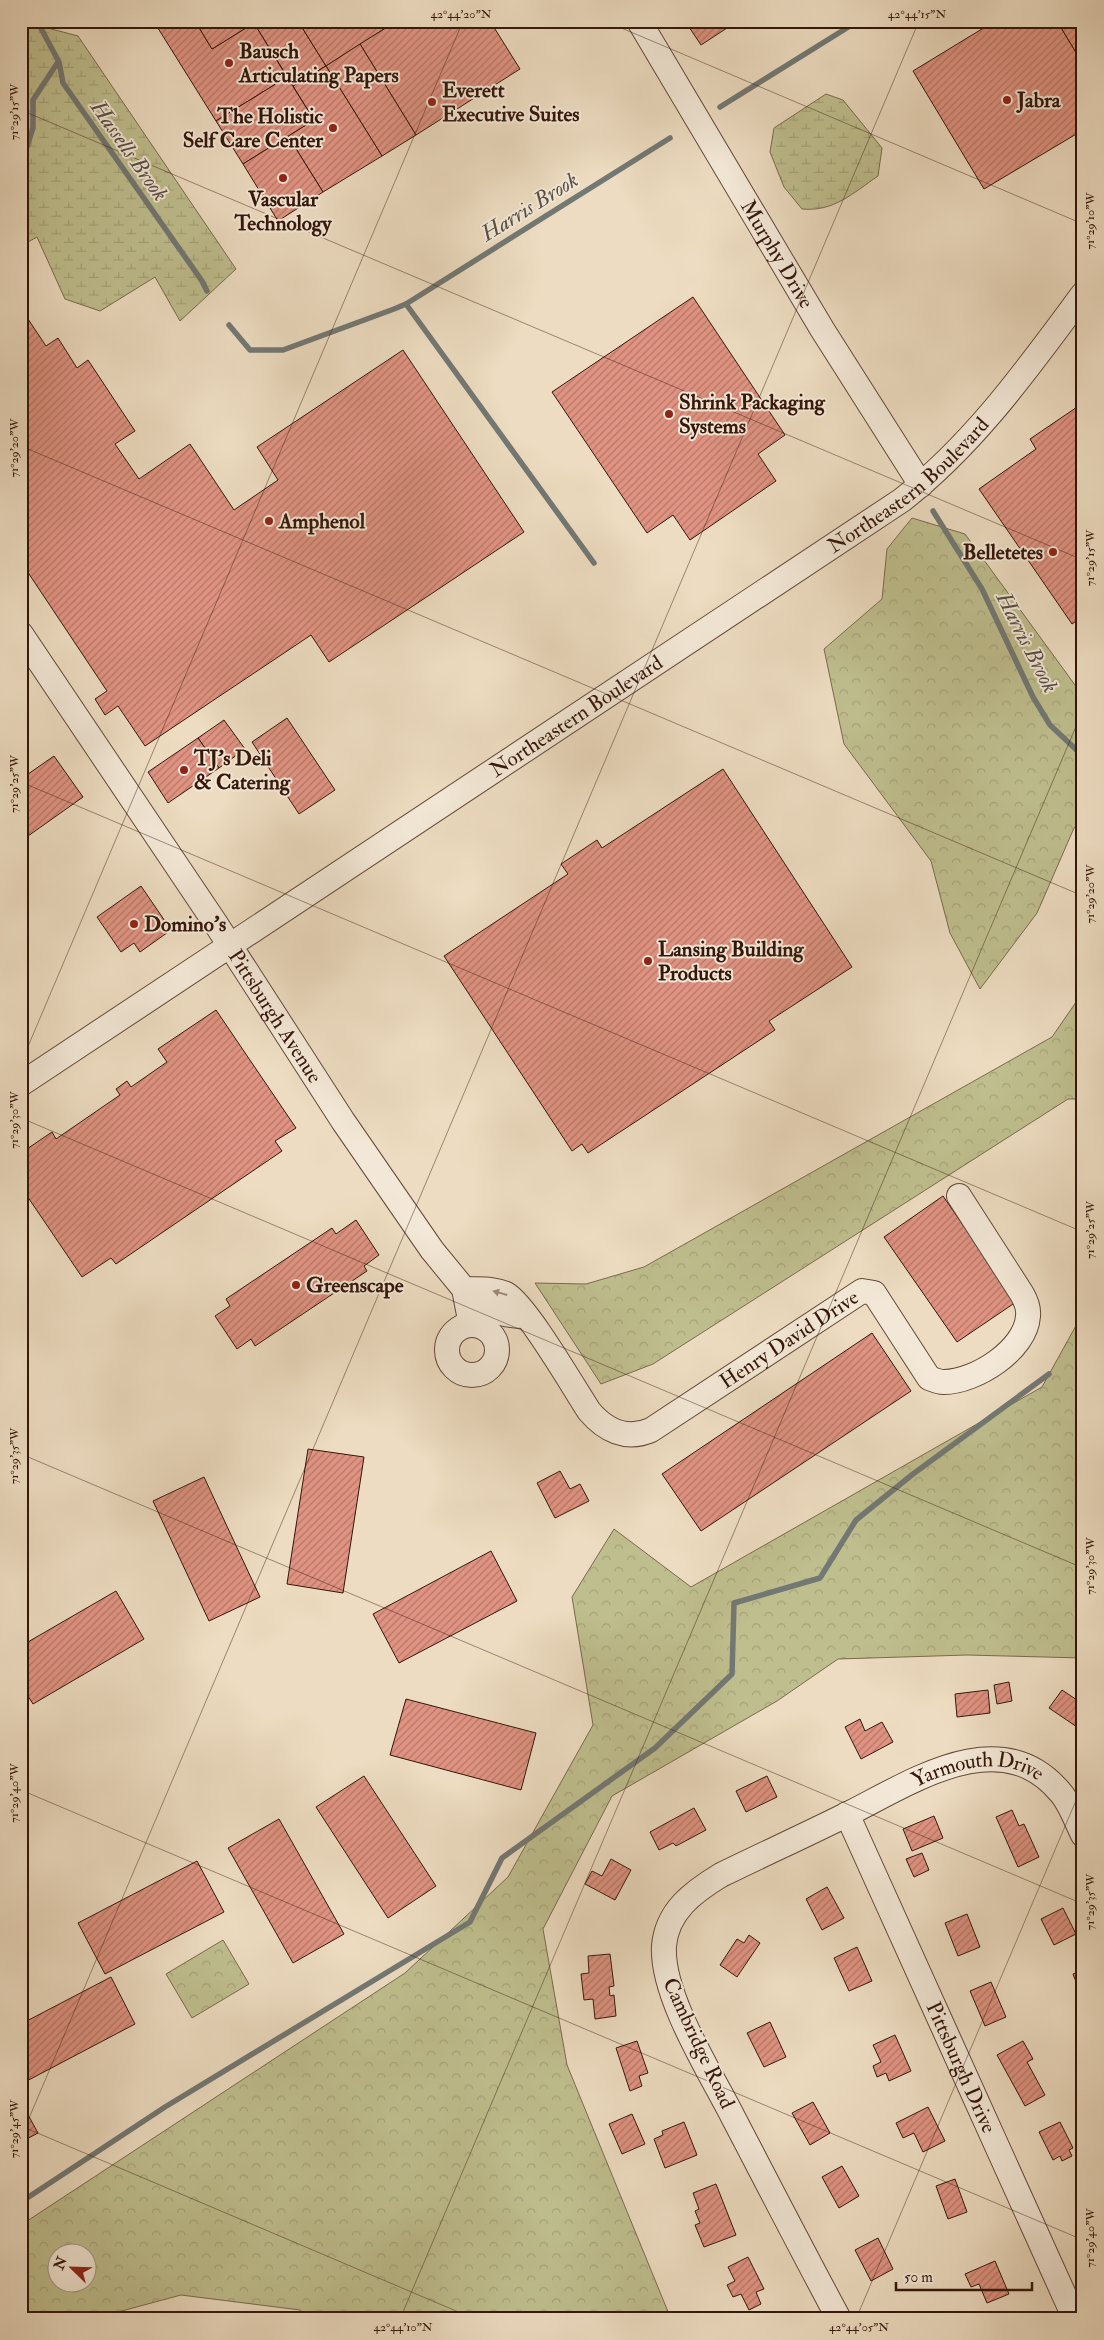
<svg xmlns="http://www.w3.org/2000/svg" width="1104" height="2340" font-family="'IM FELL Double Pica',serif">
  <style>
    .forest { fill: url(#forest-crowns); stroke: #7a6a4c; fill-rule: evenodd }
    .wetland { fill: url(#wetland-marsh); stroke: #7a6a4c }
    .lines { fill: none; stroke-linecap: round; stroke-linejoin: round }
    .stream { stroke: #727874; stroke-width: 5.5 }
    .building { fill: url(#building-hatch); stroke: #34160a }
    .minor-casing { stroke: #624838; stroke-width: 26 }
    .minor { stroke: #f3e8d7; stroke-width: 24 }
    .oneway { fill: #9d8a7b }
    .ticks { fill: none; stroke: #34160a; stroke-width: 1; stroke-opacity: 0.45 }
    .poi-dot { fill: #8f2418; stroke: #f3e8d7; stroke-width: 2 }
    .labels { text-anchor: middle; stroke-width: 4; stroke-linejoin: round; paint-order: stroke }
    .poi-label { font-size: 21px; font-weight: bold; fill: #34160a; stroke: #f3e8d7; text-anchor: start }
    .street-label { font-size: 21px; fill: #34160a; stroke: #f3e8d7 }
    .water-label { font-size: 22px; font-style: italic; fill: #584f48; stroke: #f3e8d7 }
    .neatline { fill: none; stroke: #34160a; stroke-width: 2 }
    .ticks-label { font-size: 12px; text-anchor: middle; fill: #34160a }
  </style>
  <defs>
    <pattern id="forest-crowns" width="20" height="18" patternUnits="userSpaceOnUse" patternTransform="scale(1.25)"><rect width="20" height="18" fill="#bfbe8e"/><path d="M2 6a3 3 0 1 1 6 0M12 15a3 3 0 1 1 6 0" fill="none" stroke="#a5a379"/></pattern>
    <pattern id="wetland-marsh" width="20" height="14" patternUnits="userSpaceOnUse" patternTransform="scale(1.25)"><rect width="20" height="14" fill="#bfbe8e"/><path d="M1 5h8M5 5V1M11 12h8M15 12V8" fill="none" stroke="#a5a379"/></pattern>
    <pattern id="building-hatch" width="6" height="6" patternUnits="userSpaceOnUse" patternTransform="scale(1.25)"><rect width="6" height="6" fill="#e09382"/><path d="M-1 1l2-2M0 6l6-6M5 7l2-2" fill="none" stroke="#b67769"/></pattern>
  </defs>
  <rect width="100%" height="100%" fill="#eddcc1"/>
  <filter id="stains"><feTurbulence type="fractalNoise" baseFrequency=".004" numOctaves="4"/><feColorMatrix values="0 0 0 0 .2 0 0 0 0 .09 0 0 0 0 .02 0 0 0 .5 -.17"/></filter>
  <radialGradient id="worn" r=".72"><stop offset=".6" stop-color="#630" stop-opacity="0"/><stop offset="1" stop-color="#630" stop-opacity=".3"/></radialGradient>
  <g class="forest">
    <polygon points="912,518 965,534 1083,696 1083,820 1074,828 1037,913 980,989 950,933 931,861 844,744 824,649 882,599 887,549"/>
    <polygon points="1083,992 1083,1099 1068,1099 653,1364 601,1384 535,1283 586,1284 644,1267 1052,1037"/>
    <path d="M1083,1313v345l-116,-3 -129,4 -61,42 -165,95 -69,133 24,136 104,254h-361l-10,-9 -119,-15 -89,24h-71v-94l384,-252 103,-96 85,-152 -21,-128 42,-68 77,58 351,-200zM58,2252h30v30h-30z"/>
    <polygon points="223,1940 249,1984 192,2018 166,1974"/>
  </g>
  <g class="wetland">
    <polygon points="21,21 78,36 236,269 180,321 155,277 100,311 65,299 37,237 21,246"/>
    <path d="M826,94l17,6 39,48 -4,28c-25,17 -44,36 -76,33l-18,-22 -14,-35 4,-24z"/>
  </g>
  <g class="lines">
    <g class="stream">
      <polyline points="37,21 59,62 63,83 202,281 207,291"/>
      <polyline points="21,28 33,21"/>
      <polyline points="720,107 858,21"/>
      <polyline points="21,165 33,128 33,100 58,62"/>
      <polyline points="406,304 594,563"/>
      <polyline points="229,325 250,350 283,350 394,309 406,304 670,138"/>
      <polyline points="933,511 982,589 1033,697 1050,725 1083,756"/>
      <polyline points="21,2202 165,2107 470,1922 502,1858 655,1748 732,1674 734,1603 820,1578 856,1520 913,1474 1049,1374"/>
    </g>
  </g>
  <g class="building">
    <polygon points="162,21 195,21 212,49 254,23 287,77 216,121 156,25"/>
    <polygon points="195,21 298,21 326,66 293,86 254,23 212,49"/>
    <polygon points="298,21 394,21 395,22 326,66"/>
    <polygon points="397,21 490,21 520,69 416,135 360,44"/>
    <polygon points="697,21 722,21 727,28 701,45 689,27"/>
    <polygon points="995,21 1057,21 1083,64 1083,130 984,189 913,71"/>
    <polygon points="1057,21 1083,21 1083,64"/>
    <polygon points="360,44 416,135 382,156 326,66"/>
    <polygon points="326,66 382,156 323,192 288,136 314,120 293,86"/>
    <polygon points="287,77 314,120 243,164 216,121"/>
    <polygon points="288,136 323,192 278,221 243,164"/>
    <polygon points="693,297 785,435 758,454 776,481 690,540 673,515 647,533 552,392"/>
    <polygon points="26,316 46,346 58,338 77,368 88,360 135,431 115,444 139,479 190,444 234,510 278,480 257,447 403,350 524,532 329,662 311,635 145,746 118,706 105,715 95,699 107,691 21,562 21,319"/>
    <polygon points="1083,403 1083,616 1072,624 979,489 1036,449 1030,439"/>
    <polygon points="287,718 335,790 299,814 252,742"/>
    <polygon points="224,720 245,749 219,768 198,738"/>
    <polygon points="198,738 219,768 168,803 148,772"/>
    <polygon points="54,756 83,797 21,841 21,779"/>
    <polygon points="723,769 852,967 769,1021 775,1030 588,1153 582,1144 572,1151 444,956 568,874 561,864 597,840 602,848"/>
    <polygon points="141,886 171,930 140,952 134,943 121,952 97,917"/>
    <polygon points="216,1010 296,1128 275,1141 282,1151 116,1264 111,1258 82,1277 21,1187 21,1164 27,1161 21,1153 52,1132 56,1139 120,1095 116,1089 127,1081 131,1087 167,1062 158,1049"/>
    <polygon points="943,1196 1016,1302 957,1342 884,1237"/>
    <polygon points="356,1220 379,1255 364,1266 367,1271 255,1346 251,1339 237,1349 215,1316 230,1306 226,1299 332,1228 336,1234"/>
    <polygon points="872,1333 911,1391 701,1531 662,1474"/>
    <polygon points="308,1449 364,1457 343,1593 287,1584"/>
    <polygon points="560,1471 570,1489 580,1484 589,1501 555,1518 537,1483"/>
    <polygon points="204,1477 260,1597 209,1621 153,1501"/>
    <polygon points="491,1551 517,1601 399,1663 373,1614"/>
    <polygon points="116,1591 144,1639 33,1704 21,1685 21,1646"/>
    <polygon points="1009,1682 1012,1701 997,1704 994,1685"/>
    <polygon points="988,1690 990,1713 957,1717 955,1694"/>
    <polygon points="1062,1690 1083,1704 1083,1718 1077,1727 1049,1708"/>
    <polygon points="406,1699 536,1733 521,1790 390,1755"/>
    <polygon points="860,1719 865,1731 882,1722 893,1742 861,1759 845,1727"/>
    <polygon points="364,1776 436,1886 388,1918 316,1807"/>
    <polygon points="767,1776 777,1797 746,1812 736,1791"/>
    <polygon points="694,1808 706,1830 676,1846 673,1843 659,1850 650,1832"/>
    <polygon points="1012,1810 1019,1826 1024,1824 1039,1857 1018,1867 996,1817"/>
    <polygon points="934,1816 943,1838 912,1851 903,1829"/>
    <polygon points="279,1819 344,1934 293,1963 228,1848"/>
    <polygon points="922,1853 929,1870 914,1877 906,1859"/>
    <polygon points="611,1859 631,1870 615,1900 585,1884 592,1871 602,1876"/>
    <polygon points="197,1861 224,1912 105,1974 78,1923"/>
    <polygon points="827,1887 844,1918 822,1930 806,1899"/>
    <polygon points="1063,1908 1076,1934 1054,1945 1041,1919"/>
    <polygon points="967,1914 980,1947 958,1956 945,1923"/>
    <polygon points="749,1935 760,1943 737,1977 720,1965 737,1939 744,1943"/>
    <polygon points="857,1947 872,1981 849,1991 834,1958"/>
    <polygon points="610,1954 614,1986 609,1987 610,1996 614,1995 616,2016 595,2019 593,1999 584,2000 581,1974 589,1973 588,1956"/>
    <polygon points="1083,1970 1083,2000 1073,1974"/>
    <polygon points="111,1977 135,2024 21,2084 21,2024"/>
    <polygon points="991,1982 1006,2017 985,2026 970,1991"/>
    <polygon points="770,2022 786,2057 764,2067 747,2033"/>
    <polygon points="895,2035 911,2071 889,2081 886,2073 877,2077 873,2066 881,2062 873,2045"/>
    <polygon points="637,2041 648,2073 639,2076 642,2086 630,2091 616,2048"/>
    <polygon points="1023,2041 1033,2059 1027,2062 1045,2095 1025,2106 997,2055"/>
    <polygon points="21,2102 38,2133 21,2142"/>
    <polygon points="813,2102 830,2133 810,2145 792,2113"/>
    <polygon points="928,2107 945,2141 923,2152 914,2133 903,2138 896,2123"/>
    <polygon points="632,2114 645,2144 622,2154 609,2124"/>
    <polygon points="684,2122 697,2155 665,2168 654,2139 663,2135 662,2131"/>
    <polygon points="1060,2122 1073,2148 1069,2150 1072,2156 1062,2161 1060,2156 1053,2160 1039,2132"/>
    <polygon points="842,2166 859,2196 839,2208 822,2177"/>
    <polygon points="955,2179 967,2212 948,2219 936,2186"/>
    <polygon points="716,2184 736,2235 704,2247 695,2225 700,2223 695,2211 699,2209 693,2193"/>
    <polygon points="1083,2208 1083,2225 1076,2212"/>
    <polygon points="878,2238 893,2269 871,2281 855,2250"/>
    <polygon points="748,2257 764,2289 756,2292 761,2304 749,2310 741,2294 733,2297 727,2285 735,2281 728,2267"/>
    <polygon points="995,2261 1009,2294 987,2303 979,2284 971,2287 965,2274"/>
  </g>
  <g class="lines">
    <defs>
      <g id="minor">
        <path id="s1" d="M639,21l183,308 99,156"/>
        <path id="s2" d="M21,634l195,290 127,197 89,129 32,39 7,36"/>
        <path id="s3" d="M21,1084l881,-584c73,-57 126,-132 181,-206"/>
        <path id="s4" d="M464,1289c14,1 30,-1 42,5 20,11 68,94 83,117 16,19 37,30 62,19l211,-139 12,2 55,85c5,2 10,4 15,4 31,0 82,-32 84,-66 1,-8 -2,-15 -6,-22l-63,-98"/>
        <path d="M464,1289c22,20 32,27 62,27"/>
        <circle cx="472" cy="1350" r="25"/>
        <path id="s5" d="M847,1814l228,505"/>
        <path id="s6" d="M839,2319c-36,-67 -71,-135 -106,-202 -23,-45 -72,-122 -69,-171 3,-35 29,-54 57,-71 43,-21 87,-41 129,-62 63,-32 151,-91 210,-21 10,11 16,29 23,43"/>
      </g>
    </defs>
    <use href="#minor" class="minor-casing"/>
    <use href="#minor" class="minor"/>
  </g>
  <defs><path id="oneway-solid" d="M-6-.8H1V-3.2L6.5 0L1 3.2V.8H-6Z" transform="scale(1.25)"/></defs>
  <use class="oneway" href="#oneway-solid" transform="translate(500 1293) rotate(-164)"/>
  <path class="ticks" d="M605,21l478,203M21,110l1062,450M21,446l1062,450M21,782l1062,450M21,1063l442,-1042M21,1118l1062,450M21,1454l1062,450M21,1790l1062,450M21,2126l454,193M21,2137l898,-2116M400,2319l683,-1609M856,2319l227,-535"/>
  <g class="poi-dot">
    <circle cx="229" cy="63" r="5"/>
    <circle cx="1007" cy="100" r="5"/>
    <circle cx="432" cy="102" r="5"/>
    <circle cx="333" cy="128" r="5"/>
    <circle cx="283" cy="178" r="5"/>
    <circle cx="669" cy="414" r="5"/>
    <circle cx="269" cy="521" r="5"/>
    <circle cx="1053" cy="552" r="5"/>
    <circle cx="184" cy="770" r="5"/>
    <circle cx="134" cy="924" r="5"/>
    <circle cx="648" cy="961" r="5"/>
    <circle cx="296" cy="1285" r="5"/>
  </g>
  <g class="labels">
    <g class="poi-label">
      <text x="239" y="58">Bausch<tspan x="239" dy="24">Articulating Papers</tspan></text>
      <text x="442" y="97">Everett<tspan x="442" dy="24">Executive Suites</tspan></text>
      <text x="1017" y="107">Jabra</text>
      <text x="323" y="123" text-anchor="end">The Holistic<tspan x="323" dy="24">Self Care Center</tspan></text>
      <text x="283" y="206" text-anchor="middle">Vascular<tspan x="283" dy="24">Technology</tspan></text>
      <text x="679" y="409">Shrink Packaging<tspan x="679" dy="24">Systems</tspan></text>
      <text x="279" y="528">Amphenol</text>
      <text x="1043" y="559" text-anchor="end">Belletetes</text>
      <text x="194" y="765">TJ's Deli<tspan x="194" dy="24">&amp; Catering</tspan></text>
      <text x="144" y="931">Domino's</text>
      <text x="658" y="956">Lansing Building<tspan x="658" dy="24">Products</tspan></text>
      <text x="306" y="1292">Greenscape</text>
    </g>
    <g class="street-label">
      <text dy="7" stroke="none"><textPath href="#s1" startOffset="271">Murphy Drive</textPath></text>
      <text dy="7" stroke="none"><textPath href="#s3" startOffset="1071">Northeastern Boulevard</textPath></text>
      <text dy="7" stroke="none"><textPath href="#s3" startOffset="666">Northeastern Boulevard</textPath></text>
      <text dy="7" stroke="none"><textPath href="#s2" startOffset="459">Pittsburgh Avenue</textPath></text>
      <text dy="7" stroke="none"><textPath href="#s4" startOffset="422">Henry David Drive</textPath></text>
      <text dy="7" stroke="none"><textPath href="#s6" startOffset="791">Yarmouth Drive</textPath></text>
      <text transform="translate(699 2043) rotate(65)" y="7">Cambridge Road</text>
      <text dy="7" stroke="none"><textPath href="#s5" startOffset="278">Pittsburgh Drive</textPath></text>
    </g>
    <g class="water-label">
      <text transform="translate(130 150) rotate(55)" y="8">Hassells Brook</text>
      <text transform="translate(529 206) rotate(-32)" y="8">Harris Brook</text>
      <text transform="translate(1028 642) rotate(63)" y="8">Harris Brook</text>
    </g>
  </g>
  <rect width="1104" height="2340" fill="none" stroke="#eddcc1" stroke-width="55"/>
  <g transform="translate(72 2268) rotate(293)"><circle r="24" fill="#f3e8d7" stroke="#a79485"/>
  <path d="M0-4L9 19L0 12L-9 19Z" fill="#8f2418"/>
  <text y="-8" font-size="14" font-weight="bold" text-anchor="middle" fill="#34160a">N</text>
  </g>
  <path d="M896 2282v8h136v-8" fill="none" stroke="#34160a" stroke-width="2.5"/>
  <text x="904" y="2282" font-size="15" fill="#34160a" stroke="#f3e8d7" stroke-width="4" paint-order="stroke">50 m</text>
  <rect x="28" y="28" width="1048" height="2284" class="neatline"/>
  <g class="ticks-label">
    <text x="461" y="18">42°44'20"N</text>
    <text x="917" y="18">42°44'15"N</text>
    <text transform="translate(14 112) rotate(-90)" y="4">71°29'15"W</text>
    <text transform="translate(1090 221) rotate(-90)" y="4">71°29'10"W</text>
    <text transform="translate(14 448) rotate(-90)" y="4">71°29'20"W</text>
    <text transform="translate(1090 558) rotate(-90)" y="4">71°29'15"W</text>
    <text transform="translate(14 784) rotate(-90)" y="4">71°29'25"W</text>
    <text transform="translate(1090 894) rotate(-90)" y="4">71°29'20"W</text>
    <text transform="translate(14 1120) rotate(-90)" y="4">71°29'30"W</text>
    <text transform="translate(1090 1230) rotate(-90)" y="4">71°29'25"W</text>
    <text transform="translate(14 1456) rotate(-90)" y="4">71°29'35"W</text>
    <text transform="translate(1090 1566) rotate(-90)" y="4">71°29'30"W</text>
    <text transform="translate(14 1793) rotate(-90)" y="4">71°29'40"W</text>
    <text transform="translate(1090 1902) rotate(-90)" y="4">71°29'35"W</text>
    <text transform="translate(14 2129) rotate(-90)" y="4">71°29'45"W</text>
    <text transform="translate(1090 2238) rotate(-90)" y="4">71°29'40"W</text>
    <text x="403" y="2331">42°44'10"N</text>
    <text x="859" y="2331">42°44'05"N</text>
  </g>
  <rect width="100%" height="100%" filter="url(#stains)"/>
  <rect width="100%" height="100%" fill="url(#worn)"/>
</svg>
